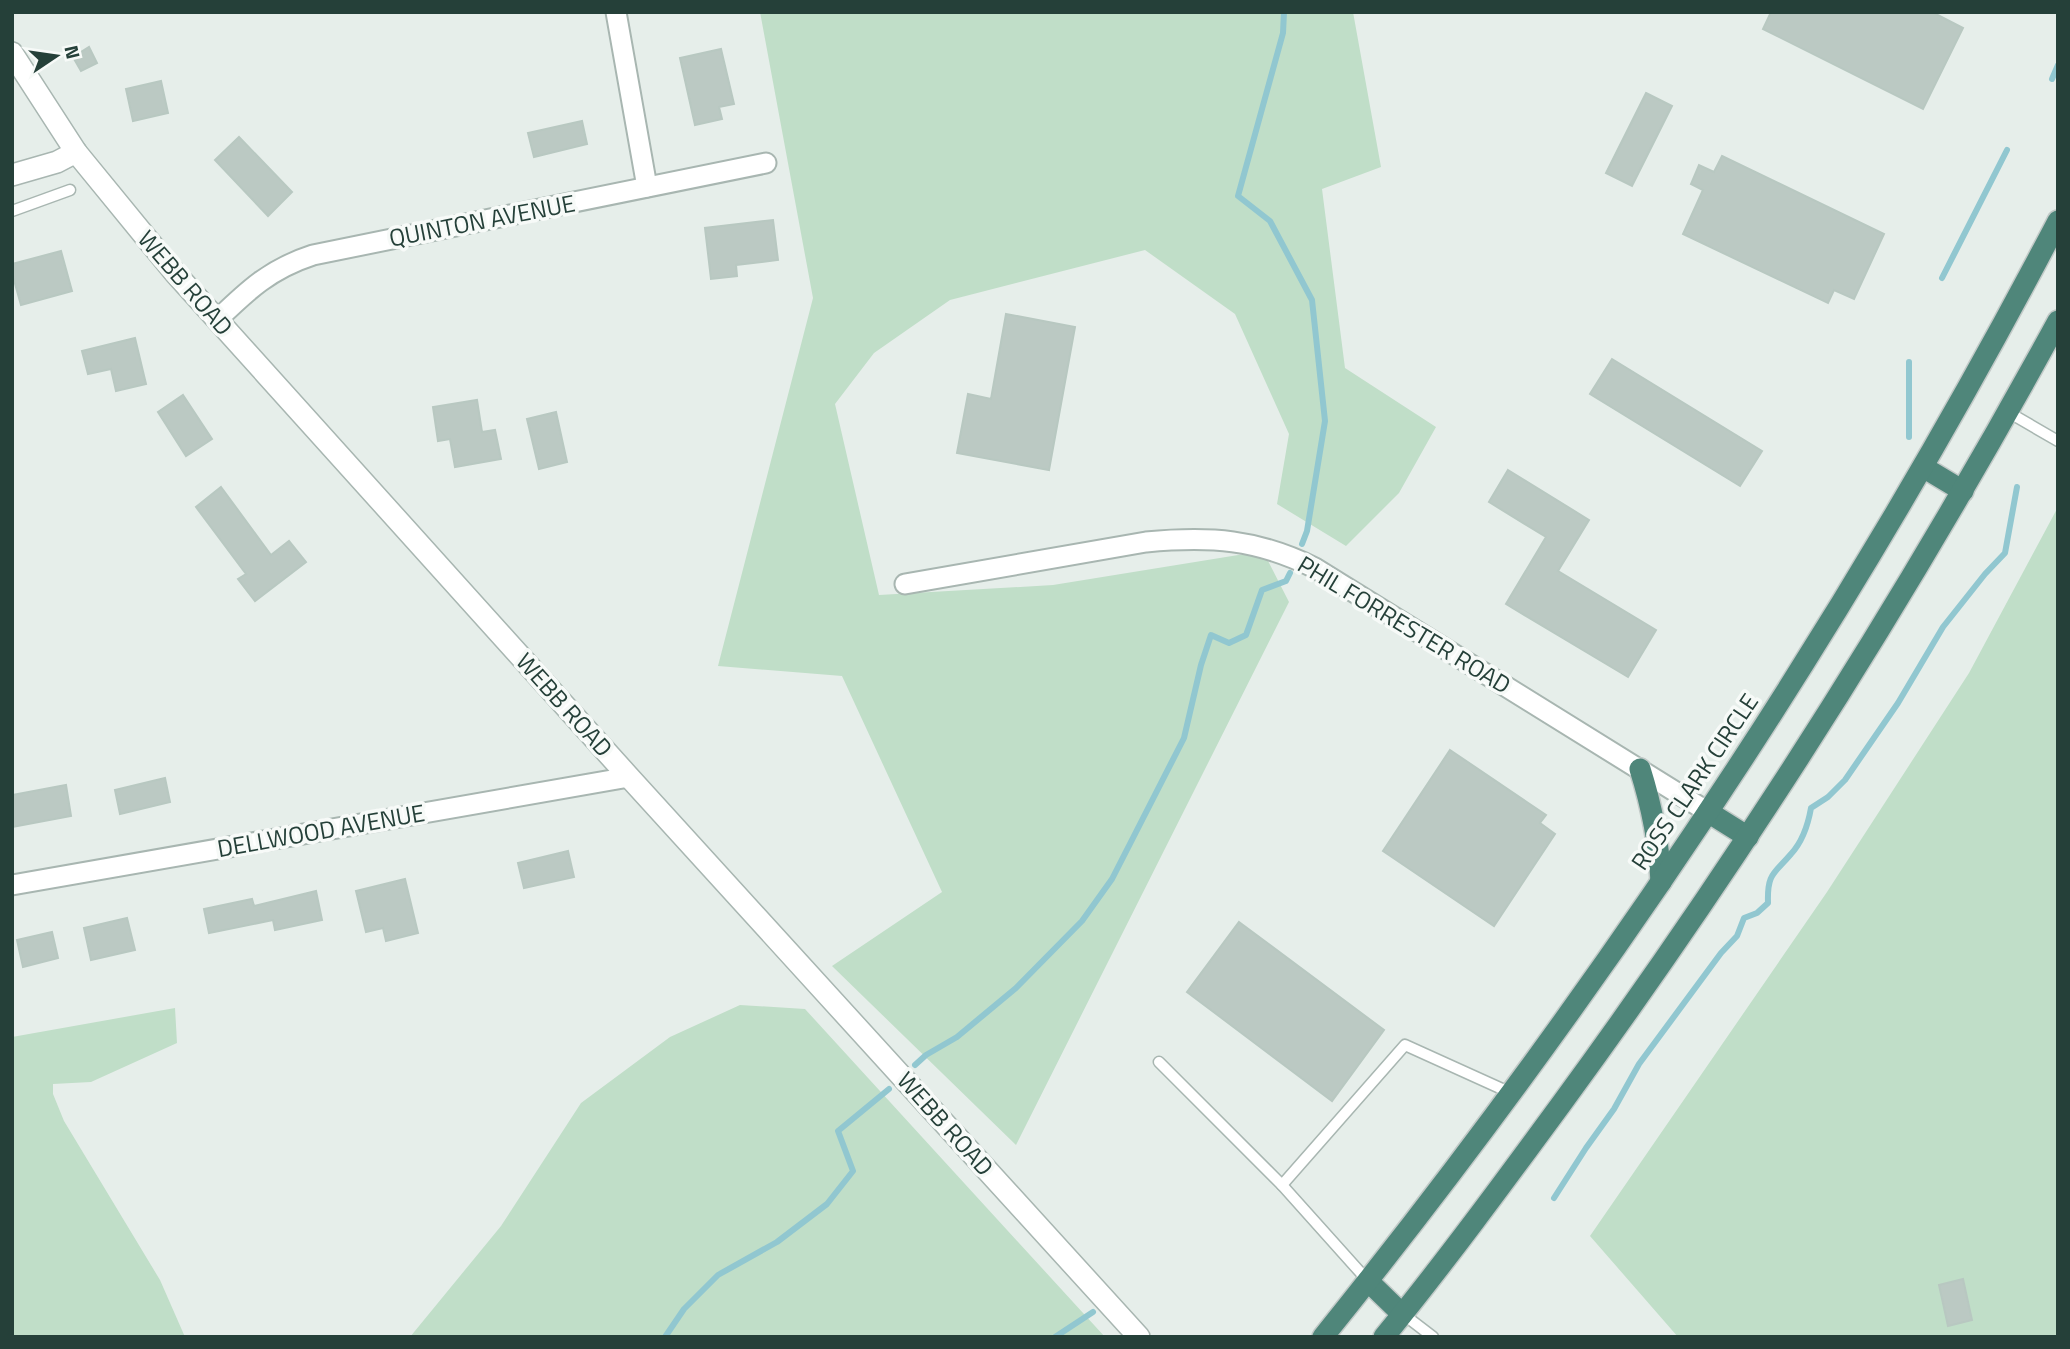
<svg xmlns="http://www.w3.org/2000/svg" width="2070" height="1349" font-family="'Titillium Web',sans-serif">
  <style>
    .green { fill: #c0dec8 }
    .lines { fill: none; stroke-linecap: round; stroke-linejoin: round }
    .stream { stroke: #91c7d0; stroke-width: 6 }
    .building { fill: #bbc9c3; stroke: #b8c8c1; stroke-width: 2 }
    .service-casing { stroke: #a8b6b1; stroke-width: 13 }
    .minor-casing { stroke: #a8b6b1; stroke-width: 23 }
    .tertiary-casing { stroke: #a8b6b1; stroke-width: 24 }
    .trunk-casing { stroke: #c2cac8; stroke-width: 24 }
    .service { stroke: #fff; stroke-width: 10 }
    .minor { stroke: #fff; stroke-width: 19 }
    .tertiary { stroke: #fff; stroke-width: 21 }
    .trunk { stroke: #4f867a; stroke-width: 21 }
    .labels { text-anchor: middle; stroke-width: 7; stroke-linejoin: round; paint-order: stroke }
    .street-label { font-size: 24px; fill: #254039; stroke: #f7faf8 }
  </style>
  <rect width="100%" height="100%" fill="#e6eeea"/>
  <g class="green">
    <polygon points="760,12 1353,12 1381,167 1322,189 1345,368 1436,427 1399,493 1346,546 1277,504 1289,434 1235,314 1145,250 950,300 874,353 835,404 879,595 1053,585 1263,551 1289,602 1016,1145 832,966 942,892 842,676 718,666 813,298"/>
    <polygon points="2058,507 2058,1337 1678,1337 1590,1236 1827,892 1969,673"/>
    <polygon points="740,1005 805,1009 1105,1337 410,1337 501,1226 581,1103 670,1037"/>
    <polygon points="175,1008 177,1043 91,1082 53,1084 53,1094 64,1121 160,1280 185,1337 12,1337 12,1037"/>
  </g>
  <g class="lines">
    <g class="stream">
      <polyline points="1284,12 1283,33 1238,196 1270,221 1312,300 1325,421 1307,531 1302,544"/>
      <polyline points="2052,79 2058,65"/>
      <polyline points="1942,278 2007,150"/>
      <polyline points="1909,437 1909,362"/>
      <polyline points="915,1065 926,1055 957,1037 1016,988 1082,921 1112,879 1184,738 1201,665 1211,635 1229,643 1246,635 1262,590 1286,581 1290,573"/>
      <path d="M1554,1198l32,-50 28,-39 25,-45 82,-111 16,-17 7,-18 13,-5 11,-10c-1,-30 6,-29 23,-49 12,-13 17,-29 20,-46l17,-11 17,-17 53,-77 45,-76 42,-53 20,-21 12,-66"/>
      <polyline points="665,1337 684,1309 718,1275 777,1242 827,1204 853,1171 838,1131 889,1089"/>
      <polyline points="1055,1337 1093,1312"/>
    </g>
  </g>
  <g class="building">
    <polygon points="1771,12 1932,12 1963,28 1923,109 1763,29"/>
    <polygon points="89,47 97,63 81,71 73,57"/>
    <polygon points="721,49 734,104 719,107 722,119 695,125 680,58"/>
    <polygon points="161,81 168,113 133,121 126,89"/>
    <polygon points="1646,93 1672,106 1632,186 1606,173"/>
    <polygon points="582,121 587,144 534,157 528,133"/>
    <polygon points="239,137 292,192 268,216 215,160"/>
    <polygon points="1722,156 1884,234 1854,299 1834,290 1828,303 1683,234 1703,190 1691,184 1699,165 1714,172"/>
    <polygon points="773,220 778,260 736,265 737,276 711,279 705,228"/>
    <polygon points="61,251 72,291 21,305 12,273 12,264"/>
    <polygon points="1006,314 1075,327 1049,470 957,453 968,394 991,399"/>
    <polygon points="135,338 146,384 116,391 111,369 88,374 82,351"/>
    <polygon points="1612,359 1762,451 1740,486 1590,394"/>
    <polygon points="183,395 212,439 186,456 158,412"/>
    <polygon points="477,400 482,432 495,430 501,459 455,467 450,439 438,441 433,407"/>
    <polygon points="556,412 567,462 539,469 527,419"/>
    <polygon points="1508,470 1589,520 1558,571 1656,630 1628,677 1506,604 1546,537 1489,502"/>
    <polygon points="221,487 271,555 289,541 306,562 255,601 238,579 246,574 196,507"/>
    <polygon points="1450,750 1546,815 1540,823 1555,834 1494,926 1383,851"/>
    <polygon points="165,778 170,802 120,814 115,790"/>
    <polygon points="66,785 71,816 12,827 12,795"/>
    <polygon points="568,851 574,877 524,888 518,863"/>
    <polygon points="405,879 418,933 386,941 383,928 366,932 356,891"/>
    <polygon points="316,891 322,920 275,930 273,920 209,933 204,909 252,899 254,906"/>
    <polygon points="127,918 135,950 91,960 84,928"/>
    <polygon points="1239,922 1384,1030 1332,1101 1187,992"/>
    <polygon points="52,932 58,958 23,967 17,940"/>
    <polygon points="1963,1279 1972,1320 1948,1326 1939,1285"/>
  </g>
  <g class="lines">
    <defs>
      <g id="service">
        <polyline points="12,211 70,190"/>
        <polyline points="2008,412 2058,441"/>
        <polyline points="1159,1062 1282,1185 1368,1281"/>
        <polyline points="1282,1185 1405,1045 1511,1093"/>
        <polyline points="1403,1314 1433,1337"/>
      </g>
      <g id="minor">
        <polyline points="616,12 647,187"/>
        <path d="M217,320c31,-30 53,-51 96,-65l453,-92"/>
        <path d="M905,584l241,-42c64,-6 111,-3 169,26l393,244"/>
        <polyline points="12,885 629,777"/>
      </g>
      <g id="tertiary">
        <polyline points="12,53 76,152 175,273 629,777 1139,1337"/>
        <polyline points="12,175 57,162 76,152"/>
      </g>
      <g id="trunk">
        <polyline points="1923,467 1963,491"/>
        <path d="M1640,769c12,38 19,73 21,113"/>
        <polyline points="1708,812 1748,837"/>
        <polyline points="1368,1281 1402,1314"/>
        <path d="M1323,1337c280,-348 528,-720 735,-1116"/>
        <path d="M1384,1337c62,-76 120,-155 178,-234 183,-250 348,-511 496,-782"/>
      </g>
    </defs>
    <use href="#service" class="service-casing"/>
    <use href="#minor" class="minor-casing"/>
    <use href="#tertiary" class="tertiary-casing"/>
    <use href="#trunk" class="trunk-casing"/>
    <use href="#service" class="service"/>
    <use href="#minor" class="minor"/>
    <use href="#tertiary" class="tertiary"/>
    <use href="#trunk" class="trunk"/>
  </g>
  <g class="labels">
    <g class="street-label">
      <text transform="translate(482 221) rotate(-11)" y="8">QUINTON AVENUE</text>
      <text transform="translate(185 283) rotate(49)" y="8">WEBB ROAD</text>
      <text transform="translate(1404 625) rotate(31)" y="8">PHIL FORRESTER ROAD</text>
      <text transform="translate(564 705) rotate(48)" y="8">WEBB ROAD</text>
      <text transform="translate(1695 782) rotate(-56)" y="8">ROSS CLARK CIRCLE</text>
      <text transform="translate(321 831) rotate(-10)" y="8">DELLWOOD AVENUE</text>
      <text transform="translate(945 1124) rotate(48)" y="8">WEBB ROAD</text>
    </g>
  </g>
  <rect width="2070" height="1349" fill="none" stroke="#254039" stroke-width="28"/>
  <g transform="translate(56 56) rotate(77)" stroke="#f7faf8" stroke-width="5" paint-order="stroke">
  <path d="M0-5L12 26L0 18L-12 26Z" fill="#254039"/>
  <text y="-10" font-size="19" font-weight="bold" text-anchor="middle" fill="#254039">N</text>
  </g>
</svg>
